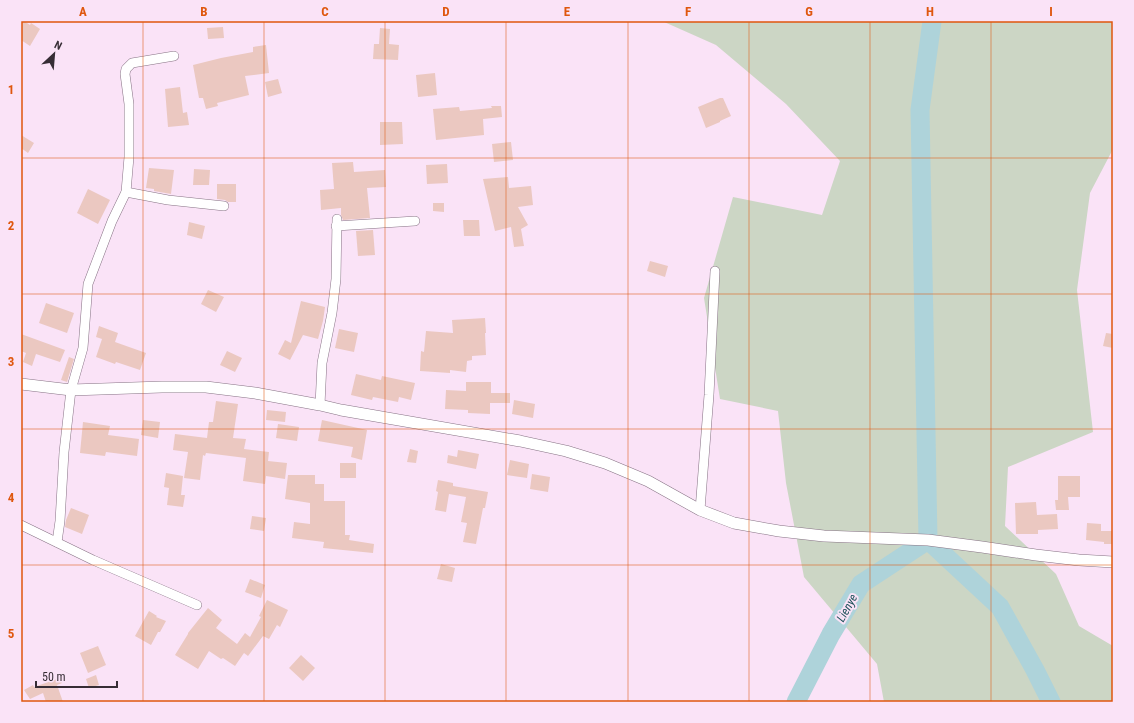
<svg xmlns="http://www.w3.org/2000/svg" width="1134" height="723" font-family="'Roboto Condensed',sans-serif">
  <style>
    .green { fill: #ccd6c5 }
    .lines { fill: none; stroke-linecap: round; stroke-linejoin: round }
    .river { stroke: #aed3da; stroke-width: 19 }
    .building { fill: #ebc8c1 }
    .minor-casing { stroke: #877385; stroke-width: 10 }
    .tertiary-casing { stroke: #877385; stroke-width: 12 }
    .minor { stroke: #fff; stroke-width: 9 }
    .tertiary { stroke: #fff; stroke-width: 11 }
    .grid { fill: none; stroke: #df570e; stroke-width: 1; stroke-opacity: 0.55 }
    .labels { text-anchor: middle; stroke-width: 4; stroke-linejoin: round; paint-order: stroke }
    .water-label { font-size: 12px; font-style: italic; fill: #194f57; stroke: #fae3f7 }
    .neatline { fill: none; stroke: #df570e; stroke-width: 1.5 }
    .grid-label { font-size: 13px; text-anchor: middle; font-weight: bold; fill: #df570e }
  </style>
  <rect width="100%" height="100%" fill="#fae3f7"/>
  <polygon class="green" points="662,21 1113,21 1113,149 1090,193 1077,290 1093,432 1008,467 1005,526 1056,574 1079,626 1113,646 1113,702 884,702 877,664 804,577 786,483 778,411 720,399 704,298 733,197 822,215 840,161 786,104 716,45"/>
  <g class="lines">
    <g class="river">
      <polyline points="932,21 920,110 928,540 1000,607 1035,670 1051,702"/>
      <polyline points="796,702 831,634 861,584 928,540"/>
    </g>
  </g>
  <g class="building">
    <polygon points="21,21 24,21 30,25 31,23 40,29 30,46 21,40"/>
    <polygon points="223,27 224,38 208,39 207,28"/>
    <polygon points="380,28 390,29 389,44 399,45 398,60 373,59 374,44 379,44"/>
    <polygon points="266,45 269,73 245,76 249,95 217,103 218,106 206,109 203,98 199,98 193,65 221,58 253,52 253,47"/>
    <polygon points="435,73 437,95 418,97 416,75"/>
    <polygon points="278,79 282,93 268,97 265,82"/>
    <polygon points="180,87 183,113 187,112 189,125 168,127 165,89"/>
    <polygon points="720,98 723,98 731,116 720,121 720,122 706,128 698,107"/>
    <polygon points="491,106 501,106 502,117 483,119 484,135 436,140 433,109 459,107 460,111 492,108"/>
    <polygon points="380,122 402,122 403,144 380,145"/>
    <polygon points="21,135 34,143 28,153 21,148"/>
    <polygon points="511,142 513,160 494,162 492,144"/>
    <polygon points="353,162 354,172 385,170 386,187 367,188 370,218 343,220 341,215 341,208 321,210 320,190 334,189 332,163"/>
    <polygon points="447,164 448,183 427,184 426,165"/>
    <polygon points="149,168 174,170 171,194 154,191 154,189 146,188"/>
    <polygon points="194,169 210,170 209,185 193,185"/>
    <polygon points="508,177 509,188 531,186 533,205 518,207 528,225 521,229 524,246 514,247 511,227 495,231 483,179"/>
    <polygon points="217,184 236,184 236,202 228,202 225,200 217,199"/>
    <polygon points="88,189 110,200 98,224 77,213"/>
    <polygon points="433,203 444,203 444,212 433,211"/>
    <polygon points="463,220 479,220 480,236 464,236"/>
    <polygon points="189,222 205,226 202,239 187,235"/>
    <polygon points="373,230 375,255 358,256 356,231"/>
    <polygon points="650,261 668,266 665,277 647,271"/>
    <polygon points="208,290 224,297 216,312 201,304"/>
    <polygon points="301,301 325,307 323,321 318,339 303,335 290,360 278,354 285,340 291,343"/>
    <polygon points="46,303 74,313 67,333 39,323"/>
    <polygon points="485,318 486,333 485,333 486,355 472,356 472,360 467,361 466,372 450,370 450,373 420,371 421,351 424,352 426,331 453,333 452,320"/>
    <polygon points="99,326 118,333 115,342 146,353 140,370 116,362 115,364 96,357 102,339 96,337"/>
    <polygon points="339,329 358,333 354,352 335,348"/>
    <polygon points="1106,333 1113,334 1113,348 1103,346"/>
    <polygon points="21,334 65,350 60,362 36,354 32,366 23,362 26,353 21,351"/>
    <polygon points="227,351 242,358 235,372 220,365"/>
    <polygon points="69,357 74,359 67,382 61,380"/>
    <polygon points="356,374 381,380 382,376 415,383 411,400 399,397 398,402 373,397 372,400 351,395"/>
    <polygon points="466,382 491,382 491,393 510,393 510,403 490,403 490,414 468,413 468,410 445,409 446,390 466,391"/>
    <polygon points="514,400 535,404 533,418 512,414"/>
    <polygon points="216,401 238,404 233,438 246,439 244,449 269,452 268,461 287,463 285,479 266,476 265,484 243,481 246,458 206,453 205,456 203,455 200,480 184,478 188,452 173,450 175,434 207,438 209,422 213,422"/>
    <polygon points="267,410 286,412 285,422 266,420"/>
    <polygon points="143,420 160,422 158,438 141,435"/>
    <polygon points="322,420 367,430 362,460 351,457 353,447 318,441"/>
    <polygon points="83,422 110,426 108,435 139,439 137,456 106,452 105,456 80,453"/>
    <polygon points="278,424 299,427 297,441 276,438"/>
    <polygon points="410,449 418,451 416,463 407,462"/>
    <polygon points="458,450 479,454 476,469 447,463 448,455 457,457"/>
    <polygon points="510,460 529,464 527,478 507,475"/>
    <rect x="340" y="463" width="16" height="15"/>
    <polygon points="166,473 183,476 181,495 185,495 183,507 167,505 169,488 164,487"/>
    <polygon points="532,474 550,477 548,492 530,489"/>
    <polygon points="288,475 315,475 315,484 324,484 324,501 345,501 345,535 350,535 349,540 374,544 373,553 323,548 324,542 292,538 294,522 310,524 310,503 285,499"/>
    <polygon points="1058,476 1080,476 1080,497 1068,497 1069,510 1056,510 1055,500 1058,500"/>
    <polygon points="438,480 453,483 453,486 488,492 485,508 483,508 476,544 463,542 467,523 461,522 466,497 449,494 446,512 435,510 438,492 436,491"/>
    <polygon points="1036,502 1037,515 1057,514 1058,529 1038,530 1038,534 1016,534 1015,503"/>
    <polygon points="71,508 89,515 82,534 65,527 66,520"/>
    <polygon points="252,516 266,518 264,531 250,529"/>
    <polygon points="1087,523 1101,524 1101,531 1113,531 1113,544 1104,544 1104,542 1086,540"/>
    <polygon points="441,564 455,568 452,582 437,579"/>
    <polygon points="250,579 265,585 261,598 245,592"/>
    <polygon points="267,600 288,610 280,627 277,625 269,639 263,636 248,656 244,653 235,666 223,658 221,659 209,651 198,669 175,655 188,634 188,633 208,608 222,620 216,628 237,644 245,633 250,637 261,617 259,616"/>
    <polygon points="149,611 157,616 156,617 166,621 160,632 158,632 151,645 135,636"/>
    <polygon points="98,646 106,665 88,673 80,653"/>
    <polygon points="301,655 315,668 303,681 289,668"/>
    <polygon points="96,675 99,685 89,688 86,679"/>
    <polygon points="60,678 62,683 57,685 63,702 46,702 43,693 30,699 24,690 33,685 34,687"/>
  </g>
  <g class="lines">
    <defs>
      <g id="minor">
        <polyline points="126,192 168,200 224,206"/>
        <polyline points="336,226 415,221"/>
        <polyline points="320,405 322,363 332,313 336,279 337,219"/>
        <polyline points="700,510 709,395 715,271"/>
        <polyline points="21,525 93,560 197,605"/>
        <polyline points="57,542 60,521 64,452 71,390 83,348 88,284 112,221 126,192 129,157 129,104 125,74 126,69 132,63 174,56"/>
      </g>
      <polyline id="tertiary" points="21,384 71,390 162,387 206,387 255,393 320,405 341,410 520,441 566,451 605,463 648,481 700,510 734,523 779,531 824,536 928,540 982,547 1036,555 1079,560 1113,562"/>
    </defs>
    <use href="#minor" class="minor-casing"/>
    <use href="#tertiary" class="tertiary-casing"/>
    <use href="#minor" class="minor"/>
    <use href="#tertiary" class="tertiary"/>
  </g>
  <path class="grid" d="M143,21v681M264,21v681M385,21v681M506,21v681M628,21v681M749,21v681M870,21v681M991,21v681M21,158h1092M21,294h1092M21,429h1092M21,565h1092"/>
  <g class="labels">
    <g class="water-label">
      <text transform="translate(847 608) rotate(-61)" y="4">Lienye</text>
    </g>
  </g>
  <rect width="1134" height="723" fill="none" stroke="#fae3f7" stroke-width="44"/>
  <g transform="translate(54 54) rotate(26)" stroke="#fae3f7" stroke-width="3" paint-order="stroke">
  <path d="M0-3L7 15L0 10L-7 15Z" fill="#362d35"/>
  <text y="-6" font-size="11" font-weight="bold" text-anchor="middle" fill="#362d35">N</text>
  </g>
  <path d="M36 681v6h81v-6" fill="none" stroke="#362d35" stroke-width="2"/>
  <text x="42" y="681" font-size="12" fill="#362d35" stroke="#fae3f7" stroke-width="3" paint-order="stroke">50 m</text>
  <rect x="22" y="22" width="1090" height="679" class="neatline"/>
  <g class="grid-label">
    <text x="83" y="16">A</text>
    <text x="204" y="16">B</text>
    <text x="325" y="16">C</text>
    <text x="446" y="16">D</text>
    <text x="567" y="16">E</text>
    <text x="688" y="16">F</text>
    <text x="809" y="16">G</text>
    <text x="930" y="16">H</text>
    <text x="1051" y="16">I</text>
    <text x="11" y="94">1</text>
    <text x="11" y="230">2</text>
    <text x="11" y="366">3</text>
    <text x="11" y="502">4</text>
    <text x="11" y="638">5</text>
  </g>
</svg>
